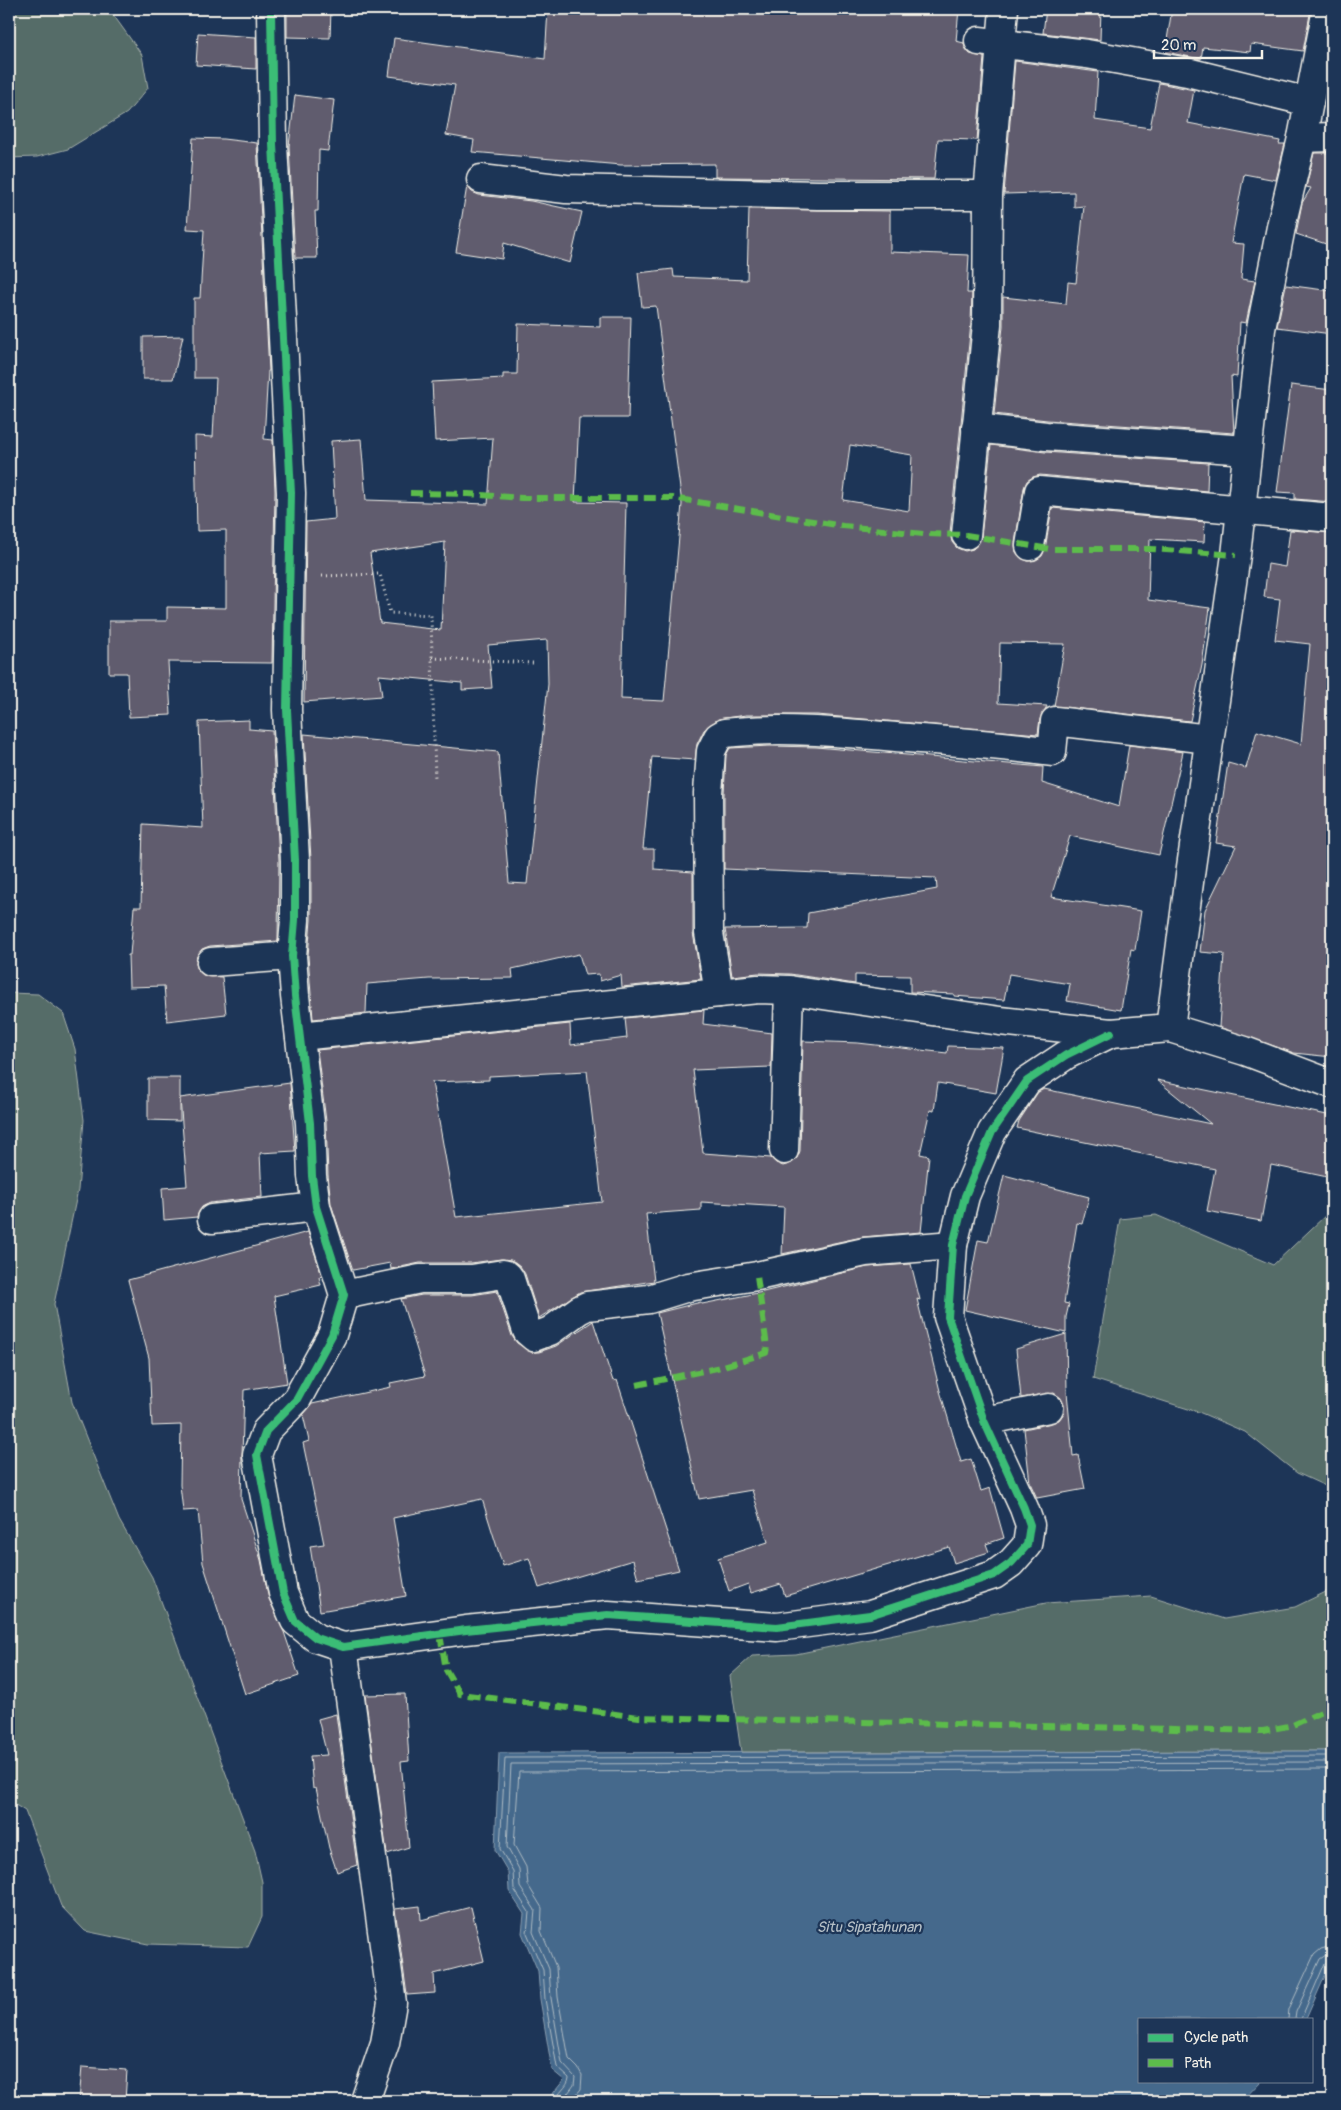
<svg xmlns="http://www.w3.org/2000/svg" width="1341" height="2110" font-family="Pangolin,sans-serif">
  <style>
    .green { fill: #556c68; stroke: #a4aea8 }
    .water { fill: #45698c; stroke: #8b9fb1 }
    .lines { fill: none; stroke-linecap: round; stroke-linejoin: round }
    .shore { stroke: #aebbc3; stroke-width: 1 }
    .building { fill: #605c6e; stroke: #f4f1e8; fill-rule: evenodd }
    .minor-casing { stroke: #f4f1e8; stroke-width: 31 }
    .path { stroke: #f4f1e8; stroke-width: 3; stroke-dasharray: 1 4; stroke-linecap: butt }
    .minor { stroke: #1d3557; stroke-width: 28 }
    .quiet { stroke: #5cbc4b; stroke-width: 6; stroke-dasharray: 12 6; stroke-linecap: butt }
    .cycleway-casing { stroke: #1d3557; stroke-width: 11 }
    .cycleway { stroke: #3abd76; stroke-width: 8 }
    .labels { text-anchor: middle; stroke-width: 4.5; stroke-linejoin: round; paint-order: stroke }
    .water-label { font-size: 15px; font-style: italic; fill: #b7c1c8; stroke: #1d3557 }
  </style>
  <rect width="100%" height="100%" fill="#1d3557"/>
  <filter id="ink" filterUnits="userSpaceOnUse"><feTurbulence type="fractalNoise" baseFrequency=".02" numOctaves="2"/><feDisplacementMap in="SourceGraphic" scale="10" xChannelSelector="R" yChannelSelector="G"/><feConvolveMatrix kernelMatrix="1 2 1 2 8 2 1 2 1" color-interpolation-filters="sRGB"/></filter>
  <g filter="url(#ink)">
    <g class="green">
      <polygon points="9,9 109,9 142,55 148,88 127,113 68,149 37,157 9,158"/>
      <polygon points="9,993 38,994 63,1013 75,1049 84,1120 78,1190 54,1304 72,1402 119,1520 152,1577 255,1851 262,1882 262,1917 248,1947 148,1944 85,1931 61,1906 25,1811 9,1801"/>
      <polygon points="1327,1214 1332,1215 1332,1489 1297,1473 1245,1432 1201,1413 1093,1379 1120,1219 1156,1215 1273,1265"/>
      <polygon points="1332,1589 1332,1751 741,1752 730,1676 752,1656 796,1654 1046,1603 1151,1596 1224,1619 1295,1607"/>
    </g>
    <polygon class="water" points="1332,1751 1332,1960 1306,2019 1140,2019 1140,2081 1261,2081 1242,2101 551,2101 551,2096 564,2080 552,2070 540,1999 538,1971 522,1933 524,1914 509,1891 508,1872 495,1850 499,1753"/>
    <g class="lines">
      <g class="shore">
        <polyline points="1288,2019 1289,2009 1314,1955 1321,1949 1332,1946"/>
        <polyline points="1295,2019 1296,2012 1320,1959 1326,1955 1332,1954"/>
        <polyline points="1301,2019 1325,1963 1332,1960"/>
        <path d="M556,2101c1,-9 12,-13 13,-23l-12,-11 -12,-68 -2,-29 -16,-37 2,-21 -15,-23 -1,-18 -13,-22 5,-91 827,-2"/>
        <polyline points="562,2101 574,2085 575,2077 562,2063 551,1998 549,1969 533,1932 535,1910 520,1887 519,1869 507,1847 511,1764 1332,1762"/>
        <polyline points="571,2101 581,2089 582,2075 578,2068 569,2059 558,1997 556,1967 541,1931 542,1908 528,1885 526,1867 514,1845 519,1772 1332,1769"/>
      </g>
    </g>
    <g class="building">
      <polygon points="287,9 331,9 330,38 287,37"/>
      <polygon points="548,9 959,9 956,41 964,43 965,48 970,54 984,57 977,140 938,139 934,179 715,177 715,164 621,165 472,152 474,140 446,135 455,85 389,76 394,38 545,59"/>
      <polygon points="1046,9 1101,9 1100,40 1043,33"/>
      <polygon points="1172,9 1213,9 1261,13 1262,9 1311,9 1303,51 1251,44 1250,52 1203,47 1201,59 1165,52"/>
      <polygon points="198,33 256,37 256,69 196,65"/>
      <polygon points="1015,61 1098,72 1095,120 1150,128 1159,83 1194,90 1188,123 1280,141 1279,144 1285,144 1276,180 1244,174 1231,243 1244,244 1241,279 1255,281 1246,323 1240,322 1237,377 1231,376 1234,433 1047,420 994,414 1003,326 1003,297 1066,304 1068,282 1076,283 1084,206 1074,207 1074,192 1004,194"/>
      <polygon points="295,95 334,100 328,151 319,150 318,211 315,211 317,258 295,258 289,146"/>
      <polygon points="193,138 223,139 257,143 269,371 268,371 264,439 273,440 275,491 272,663 168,662 171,715 129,717 127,673 109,673 109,621 167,621 167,607 226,608 226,530 197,531 195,436 213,437 216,378 194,378 194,298 200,298 204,230 187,229"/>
      <polygon points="1314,153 1332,153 1332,246 1296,234 1302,203 1311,188 1306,187"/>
      <polygon points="467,186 472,192 479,195 531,201 582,212 570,263 504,243 502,259 456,252"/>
      <path d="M749,209l141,2v41l79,3 -2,38h5l-1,30 -21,210 2,9 5,6 8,3 8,-2 5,-5 3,-7 10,-92 54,7 163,11 -1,28 -167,-16 -7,2 -6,4 -3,7 -9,55 1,9 5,6 7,3 8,-1 6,-4 3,-7 7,-41 153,14 -1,20 -54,-3 -2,61 62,8 -8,57 -12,56 -136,-15 11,-62 -65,-1 -2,60 49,3 -7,13 -2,15 -221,-19h-71l-28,4 -14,11 -7,14 -2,16 -43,-3 -9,92h11v20l39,3v61l8,46 -79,8 -1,-12 -21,6 -1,-7 -14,1 -6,-21 -67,15 1,9 -84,1 -62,5 -1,29 -53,6 -5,-63 3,-36v-60l-7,-126 194,18 11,131 18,1 21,-200 -1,-44 -59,5 4,43 -30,2v-7l-83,-8 3,21 -78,6 2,-180 29,-3 -4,-78 30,-2 5,61 122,4 5,-66 -58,3 -3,-59 71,-4v-4h14l1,-50 82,3v-10h31l-3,101h-49l-4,84 51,1 -5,196 43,2 18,-197 -26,-198 -14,1 -4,-34 35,-4 1,8 73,3zM850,445l62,10 -3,56 -66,-11zM445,542l-4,88 -61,-7 -10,-70z"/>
      <polygon points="1286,285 1332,291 1332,334 1277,327"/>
      <polygon points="183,336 173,379 143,379 143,337"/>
      <polygon points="1291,385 1332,390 1332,502 1295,499 1295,493 1277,492"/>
      <polygon points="1290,530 1332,533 1332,1057 1294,1053 1219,1027 1224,954 1200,952 1205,910 1236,846 1216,843 1228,763 1246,768 1257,731 1301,744 1310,644 1275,640 1280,599 1264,597 1268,564 1285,567"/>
      <polygon points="249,720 249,729 272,731 279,860 278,941 210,946 202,949 197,956 196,964 198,970 205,976 222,977 226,1014 167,1021 164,986 129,987 128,955 130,955 134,907 141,907 143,824 203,828 199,722"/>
      <polygon points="1129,745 1183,752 1159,855 1070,836 1051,897 1141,911 1135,950 1131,949 1121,1010 1067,1001 1070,984 1009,974 1004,1000 954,996 954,994 910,992 910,976 855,975 855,984 790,974 758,973 732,976 725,929 807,928 808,913 937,889 936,878 724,869 724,794 726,755 730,748 770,746 816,747 1043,767 1042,783 1119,807"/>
      <path d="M704,1010l-1,14 69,9 -1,34 -78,3 10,83 68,5 5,5 7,3 9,-3 5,-5 3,-7 3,-110 55,2 89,10 1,-7 56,2 -8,45 -58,-10 -4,28 -4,-1 -10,44 9,2 -8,76 -59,5 -80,17 2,-47 -83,-5v8l-55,4 8,67 -74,11 -41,26 -14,-44 -5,-8 -9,-6 -10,-1 -30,4h-51l-29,6 -1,-6 -37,7 -22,-66 -3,-29 -2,-54 -9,-71 253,-26 1,21 56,-7 -2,-20zM587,1071l15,131 -146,15 -24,-135 57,-2v-4z"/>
      <polygon points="148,1078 180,1078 180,1121 148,1120"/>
      <polygon points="1157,1080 1332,1116 1332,1178 1271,1165 1261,1221 1207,1211 1215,1169 1017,1128 1019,1121 1038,1092 1044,1089 1211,1124"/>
      <polygon points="290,1083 295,1151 260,1153 262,1197 210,1203 202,1207 197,1217 164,1220 162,1188 187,1186 180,1098"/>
      <polygon points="1004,1175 1089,1197 1082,1224 1077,1223 1064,1303 1069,1304 1066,1317 1066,1333 965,1310 978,1240 988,1242"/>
      <polygon points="308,1232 322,1276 319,1277 321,1285 274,1296 287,1383 244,1390 242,1457 241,1499 261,1560 269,1599 284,1632 299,1676 245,1694 203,1563 198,1510 183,1511 180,1485 181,1425 152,1426 149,1358 128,1280"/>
      <polygon points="911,1264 920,1300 917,1299 940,1391 961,1462 971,1459 981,1491 990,1488 1004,1538 986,1544 989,1552 954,1563 949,1547 785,1596 781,1584 751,1593 748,1584 729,1591 718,1558 768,1542 752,1490 699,1499 657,1313 701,1302 702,1304 763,1292 867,1267"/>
      <polygon points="497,1291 512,1336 517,1343 531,1352 539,1352 556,1346 593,1321 613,1381 617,1380 679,1570 638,1579 633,1560 539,1588 529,1558 503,1566 482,1499 393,1518 406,1596 320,1611 310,1546 324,1544 303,1443 309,1441 303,1415 312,1404 391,1387 390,1383 425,1376 401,1299 422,1295 472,1295"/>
      <polygon points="1066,1334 1067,1392 1073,1456 1078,1455 1085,1489 1037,1498 1030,1483 1024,1429 1052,1423 1059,1420 1064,1413 1064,1405 1061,1398 1054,1393 1021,1398 1016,1349"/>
      <polygon points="405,1694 409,1761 401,1762 409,1847 387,1854 365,1695"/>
      <polygon points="336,1714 357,1865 337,1872 329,1848 316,1788 313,1789 310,1756 327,1755 318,1719"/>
      <polygon points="420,1906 421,1920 471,1907 484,1961 434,1974 435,1993 407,1995 395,1909"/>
      <polygon points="82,2067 127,2070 125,2101 79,2101"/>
    </g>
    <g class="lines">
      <defs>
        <g id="minor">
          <polyline points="271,9 273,144 291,493 287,710 295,860 295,920 292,956 295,996 310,1123 312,1176 316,1207 344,1295 332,1335 297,1399 266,1431 257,1455 283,1593 295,1621 316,1638 343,1647 466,1630 608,1615 777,1627 870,1615 994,1575 1011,1563 1027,1545 1030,1525 1024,1508 984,1421 948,1317 953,1245 965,1196 992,1132 1027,1081 1066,1055 1111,1033"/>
          <polyline points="979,41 1087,54 1187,72 1309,102"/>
          <polyline points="1302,138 1332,137"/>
          <polyline points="481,179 566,189 818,195 988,195"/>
          <polyline points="976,428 1046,436 1247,450"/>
          <polyline points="966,535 987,324 988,195 1004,9"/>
          <polyline points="1030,546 1039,491 1332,518"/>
          <polyline points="211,962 292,956"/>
          <path d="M719,993l-10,-60 -1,-140 3,-42 7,-14 7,-4c58,-7 125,0 183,5 48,4 96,7 144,14l3,-31 154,18"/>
          <polyline points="1170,1028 1191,867 1236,555 1261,329 1282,222 1302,138 1327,9"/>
          <polyline points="300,1036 758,989 789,990 1000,1021 1111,1033 1170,1028 1245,1051 1332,1084"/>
          <polyline points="784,1150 789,990"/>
          <polyline points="212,1219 316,1207"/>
          <polyline points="344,1295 420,1279 472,1279 503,1274 507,1275 510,1279 527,1331 534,1337 550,1331 579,1310 587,1306 649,1299 688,1287 757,1276 865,1252 953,1245"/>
          <polyline points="984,1421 1049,1408"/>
          <polyline points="343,1647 392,2003 385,2043 365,2101"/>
        </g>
      </defs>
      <use href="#minor" class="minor-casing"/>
      <g class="path">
        <polyline points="322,576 380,574 390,613 431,615 435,780"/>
        <polyline points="432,658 533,663"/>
      </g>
      <use href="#minor" class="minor"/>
      <g class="quiet">
        <polyline points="410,493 468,494 522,498 673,498 843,526 924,534 966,535 1050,549 1151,549 1236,555"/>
        <polyline points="637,1385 717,1368 766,1353 767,1347 757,1276"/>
        <polyline points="440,1634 446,1670 460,1694 639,1717 1263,1731 1293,1725 1332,1707"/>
      </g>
      <defs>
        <polyline id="cycleway" points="271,9 273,144 291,493 287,710 295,860 295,920 292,956 295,996 310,1123 312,1176 316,1207 344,1295 332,1335 297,1399 266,1431 257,1455 283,1593 295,1621 316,1638 343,1647 466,1630 608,1615 777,1627 870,1615 994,1575 1011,1563 1027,1545 1030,1525 1024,1508 984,1421 948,1317 953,1245 965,1196 992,1132 1027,1081 1066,1055 1111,1033"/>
      </defs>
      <use href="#cycleway" class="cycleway-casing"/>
      <use href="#cycleway" class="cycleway"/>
    </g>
  </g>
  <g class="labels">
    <g class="water-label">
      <text x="869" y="1932">Situ Sipatahunan</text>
    </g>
  </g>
  <rect width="1341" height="2110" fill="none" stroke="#1d3557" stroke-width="30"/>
  <rect x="15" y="15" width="1311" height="2080" fill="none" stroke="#f4f1e8" stroke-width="2" filter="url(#ink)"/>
  <rect x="1138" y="2018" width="175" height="65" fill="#1d3557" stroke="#738091"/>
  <rect x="1148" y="2034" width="25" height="8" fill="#3abd76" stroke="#738091"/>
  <text x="1184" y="2042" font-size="15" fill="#f4f1e8">Cycle path</text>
  <rect x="1148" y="2059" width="25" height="8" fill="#5cbc4b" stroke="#738091"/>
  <text x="1184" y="2068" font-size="15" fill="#f4f1e8">Path</text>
  <path d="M1154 50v8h108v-8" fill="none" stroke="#f4f1e8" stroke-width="2.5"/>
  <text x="1161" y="50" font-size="15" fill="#f4f1e8" stroke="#1d3557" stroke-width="4" paint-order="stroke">20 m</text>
</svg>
